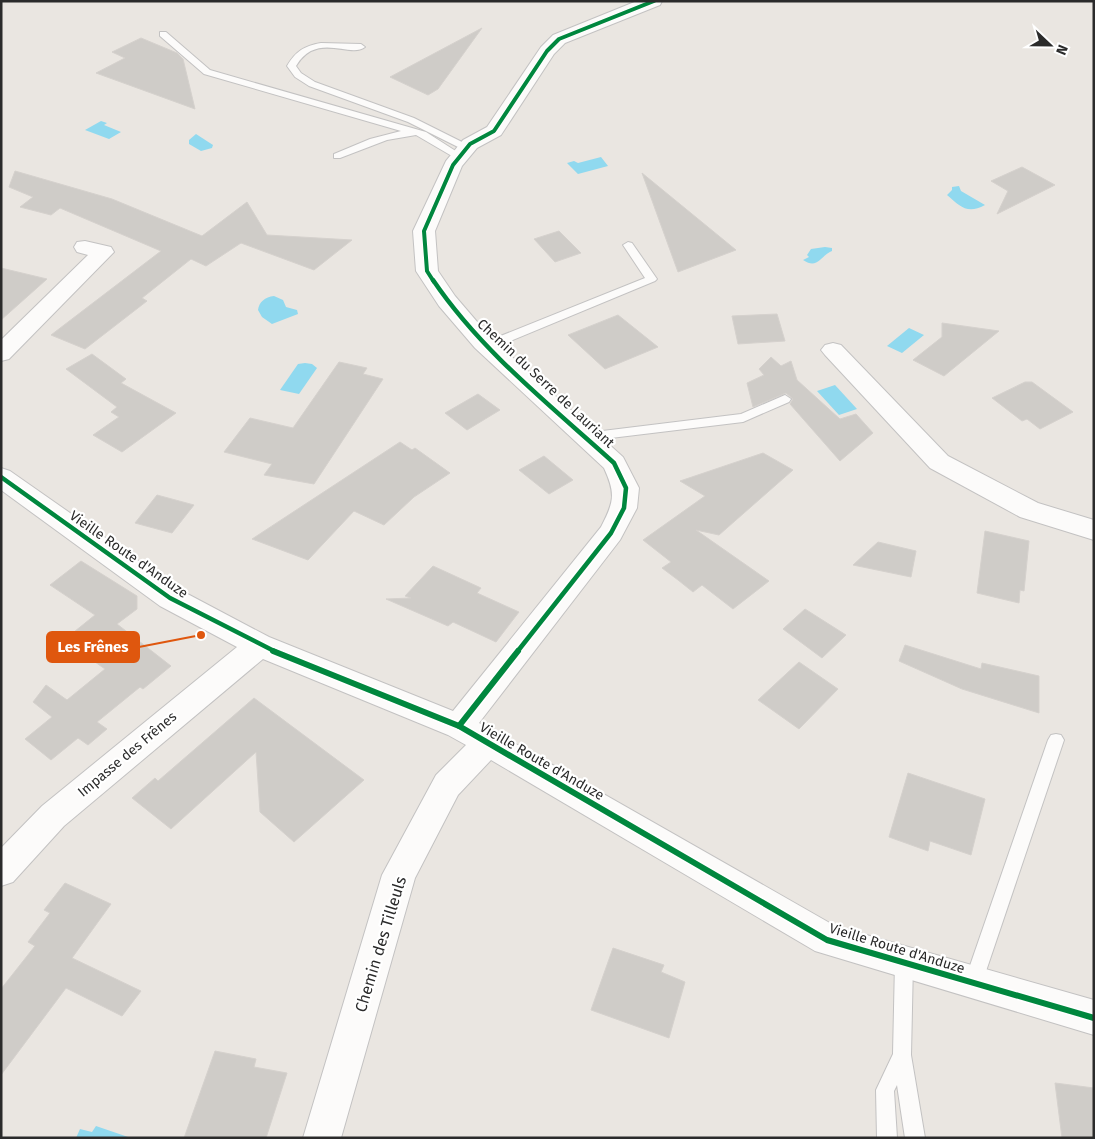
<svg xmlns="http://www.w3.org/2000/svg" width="1095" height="1139" font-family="'Fira Sans',sans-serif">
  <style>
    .water { fill: #90d9ef }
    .building { fill: #cfccc8; stroke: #d5d1cd }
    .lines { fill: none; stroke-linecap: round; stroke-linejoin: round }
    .lane-casing { stroke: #c3c2c2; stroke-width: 2 }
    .street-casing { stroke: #c3c2c2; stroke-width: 2 }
    .lane { fill: #fcfbfa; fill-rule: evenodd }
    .street { fill: #fcfbfa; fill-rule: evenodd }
    .cycleway-far2-casing { stroke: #fff; stroke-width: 5.5 }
    .cycleway-far1-casing { stroke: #fff; stroke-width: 8 }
    .cycleway-casing { stroke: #fff; stroke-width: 9 }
    .cycleway-far2 { stroke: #00873e; stroke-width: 4 }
    .cycleway-far1 { stroke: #00873e; stroke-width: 4.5 }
    .cycleway { stroke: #00873e; stroke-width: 6 }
    .labels { text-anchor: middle; stroke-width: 4.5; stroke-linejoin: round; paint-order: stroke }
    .street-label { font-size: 14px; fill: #2b2b2b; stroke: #fff }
    .near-street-label { font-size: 16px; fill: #2b2b2b; stroke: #fff }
    .leader { fill: none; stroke: #df570e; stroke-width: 2 }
    .callout-dot { fill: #df570e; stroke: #fff; stroke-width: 2 }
    .callout { fill: #df570e; stroke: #df570e; stroke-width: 2 }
    .callout-label { font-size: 15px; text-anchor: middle; font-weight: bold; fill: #fff }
  </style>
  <rect width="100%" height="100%" fill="#eae6e1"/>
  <g class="water">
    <polygon points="101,121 107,123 104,125 121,132 109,139 85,130"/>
    <polygon points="196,134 213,145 212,148 201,151 189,144 189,140"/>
    <polygon points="601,157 608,166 578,174 567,163 574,161 578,163"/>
    <path d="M959,186l2,5 24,14c-18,10 -25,1 -38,-10l5,-5v-3z"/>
    <path d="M825,247l7,1v3c-12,5 -14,19 -29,9l6,-3 -2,-2 4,-6z"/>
    <path d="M274,296l9,4 3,7 11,3 1,4 -26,10 -10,-7 -4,-7c1,-8 7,-13 16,-14z"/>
    <polygon points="909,328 924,335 902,353 887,346"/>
    <polygon points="305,363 312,364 317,368 299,394 280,390 298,364"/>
    <polygon points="835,385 857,409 839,415 817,391"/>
    <polygon points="96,1126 131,1138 76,1138 80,1129 92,1132"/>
  </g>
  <g class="building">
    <polygon points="482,28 438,89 428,95 390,77"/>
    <polygon points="141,38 177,53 183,59 195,109 96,73 125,58 112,52"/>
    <polygon points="1022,167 1055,185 997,214 1008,191 991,181"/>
    <polygon points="15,171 112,199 202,236 247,202 267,235 352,240 314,270 241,243 206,266 191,259 142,298 147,301 85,349 51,335 161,251 60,208 51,215 20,207 33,197 9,187"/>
    <polygon points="642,173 736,250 678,272"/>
    <polygon points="559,231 581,253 555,262 534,239"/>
    <polygon points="1,268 47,279 1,320"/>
    <polygon points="777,314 785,341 738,344 732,316"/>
    <polygon points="618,315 658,347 605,369 568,335"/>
    <polygon points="942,323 999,331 944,376 913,360 942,337"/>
    <polygon points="92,354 126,379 121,383 176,413 122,452 93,435 119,417 111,412 117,407 66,369"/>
    <polygon points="771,357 781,366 791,361 797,380 840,419 856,414 873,433 840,461 790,404 793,399 786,393 753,407 747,383 764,375 759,369"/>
    <polygon points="339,362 367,368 363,374 383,379 314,484 264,475 272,464 224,452 250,418 293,428"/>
    <polygon points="1025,382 1032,382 1073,412 1040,429 1027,419 1022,421 992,398"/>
    <polygon points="478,394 500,410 467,430 445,413"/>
    <polygon points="400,442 412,450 415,448 450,473 414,497 384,525 354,511 308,560 252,539"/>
    <polygon points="763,453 793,470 719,535 696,530 769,581 733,609 702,585 693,592 678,580 662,568 671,562 643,540 705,496 680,481"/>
    <polygon points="544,456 573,480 549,494 519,470"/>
    <polygon points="157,495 194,505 172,533 135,523"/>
    <polygon points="985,531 1029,541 1024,591 1020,590 1019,603 977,593"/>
    <polygon points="878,542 916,551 911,577 853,565"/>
    <polygon points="81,561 137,596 137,609 117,624 171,666 143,689 140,687 97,722 107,729 88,745 78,738 51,760 25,739 52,717 33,702 46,685 67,700 105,669 64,640 95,615 50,585"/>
    <polygon points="433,566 481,588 477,593 519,612 496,642 453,622 448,626 386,599 411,598 405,596"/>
    <polygon points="805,609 846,635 822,658 783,629"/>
    <polygon points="905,645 981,669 982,663 1039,676 1039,713 962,689 899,661"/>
    <polygon points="799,662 838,689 799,729 758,700"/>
    <polygon points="254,698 364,780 294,842 260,812 256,752 171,829 132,798 155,778 158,781"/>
    <polygon points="908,773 985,799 971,855 930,841 928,851 889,837"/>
    <polygon points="65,883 111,904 72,958 141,991 122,1016 66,988 1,1075 1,989 35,946 28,942 50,913 44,910"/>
    <polygon points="613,948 664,965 661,972 685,982 669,1038 591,1010"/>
    <polygon points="215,1051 256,1059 254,1067 287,1073 266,1138 184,1138"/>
    <polygon points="1055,1083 1094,1088 1094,1138 1062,1138"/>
  </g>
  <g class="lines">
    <defs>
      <g id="lane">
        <polygon points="160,32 166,32 210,70 426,132 465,157 457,159 416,135 387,140 340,158 334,158 334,154 370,139 401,131 204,74 160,36"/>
        <path d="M321,43l40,1 4,3c-15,12 -48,-16 -69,19l5,7 14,9 99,36 56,28v4h-6l-56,-28 -99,-36 -14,-9 -8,-11c9,-15 17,-20 34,-23z"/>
        <polygon points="628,242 632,243 657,279 655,281 491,349 483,349 483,343 645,278 623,245"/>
        <polygon points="785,395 791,399 789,402 743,422 586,441 580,437 586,433 741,414"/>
        <polygon points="1056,734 1061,735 1064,740 982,983 979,989 973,991 967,989 964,983 1048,740 1051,735"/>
        <polygon points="904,955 910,957 913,963 911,1055 925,1138 905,1138 897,1085 894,1091 897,1138 877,1138 876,1090 893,1054 895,963 898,957"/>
      </g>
      <g id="street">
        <path d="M637,1h25l-2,4 -95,38 -11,11 -53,81 -24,13 -15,18 -27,65 3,40 17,25 36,42 132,119 16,31 -2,20 -17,32 -141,183 356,203 259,74v35l-279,-84 -324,-191 -33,35 -43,83 -74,260h-38l79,-263 54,-100 30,-30 -18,-10 -185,-76 -199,167 -51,56 -12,4v-38l41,-42 195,-159 -77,-41 -159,-116v-22l9,3 170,119 89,47 184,74 148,-184c13,-25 15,-33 3,-59l-129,-120 -36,-42 -23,-35 -3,-40 33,-70 17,-21 24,-13 54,-80 12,-12z"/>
        <polygon points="85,241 111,247 114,252 9,359 1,361 1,340 88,255 77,252 74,247 77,242"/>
        <polygon points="833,343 841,345 948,456 1038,503 1094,520 1094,540 1020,517 930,468 825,355 821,350 825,345"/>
      </g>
    </defs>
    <use href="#lane" class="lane-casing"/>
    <use href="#street" class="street-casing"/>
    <use href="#lane" class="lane"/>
    <use href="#street" class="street"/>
    <defs>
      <polyline id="cycleway-far2" points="434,282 427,271 424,231 453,165 470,144 494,131 547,51 559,39 654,1"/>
      <g id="cycleway-far1">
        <path d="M433,280c48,71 118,126 181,183l12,25 -2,20 -13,25 -94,119"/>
        <polyline points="1,477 170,598 276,652"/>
      </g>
      <g id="cycleway">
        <polyline points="273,651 459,726 827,940 1094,1018"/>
        <polyline points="459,726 518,651"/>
      </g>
    </defs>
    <use href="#cycleway-far2" class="cycleway-far2-casing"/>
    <use href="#cycleway-far1" class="cycleway-far1-casing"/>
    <use href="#cycleway" class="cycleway-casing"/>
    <use href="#cycleway-far2" class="cycleway-far2"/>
    <use href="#cycleway-far1" class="cycleway-far1"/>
    <use href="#cycleway" class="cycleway"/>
  </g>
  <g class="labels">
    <g class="street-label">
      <text transform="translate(546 383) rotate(43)" y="5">Chemin du Serre de Lauriant</text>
      <text transform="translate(129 554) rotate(35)" y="5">Vieille Route d'Anduze</text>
      <text transform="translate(127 754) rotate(-40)" y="5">Impasse des Frênes</text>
      <text transform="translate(542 761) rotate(30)" y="5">Vieille Route d'Anduze</text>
      <text transform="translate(897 948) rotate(17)" y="5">Vieille Route d'Anduze</text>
    </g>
    <g class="near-street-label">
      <text transform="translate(380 944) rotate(-73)" y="6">Chemin des Tilleuls</text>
    </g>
  </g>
  <path class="leader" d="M201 635L139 647"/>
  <circle class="callout-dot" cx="201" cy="635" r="5"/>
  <rect class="callout" x="47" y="632" width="92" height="30" rx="5"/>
  <g class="callout-label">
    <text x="93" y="652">Les Frênes</text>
  </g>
  <rect width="1095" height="1139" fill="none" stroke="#2b2b2b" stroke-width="5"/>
  <g transform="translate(1050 45) rotate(112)" stroke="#ffffff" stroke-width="4" paint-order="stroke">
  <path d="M0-4L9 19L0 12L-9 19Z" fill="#2b2b2b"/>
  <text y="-8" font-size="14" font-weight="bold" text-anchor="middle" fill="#2b2b2b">N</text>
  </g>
</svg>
